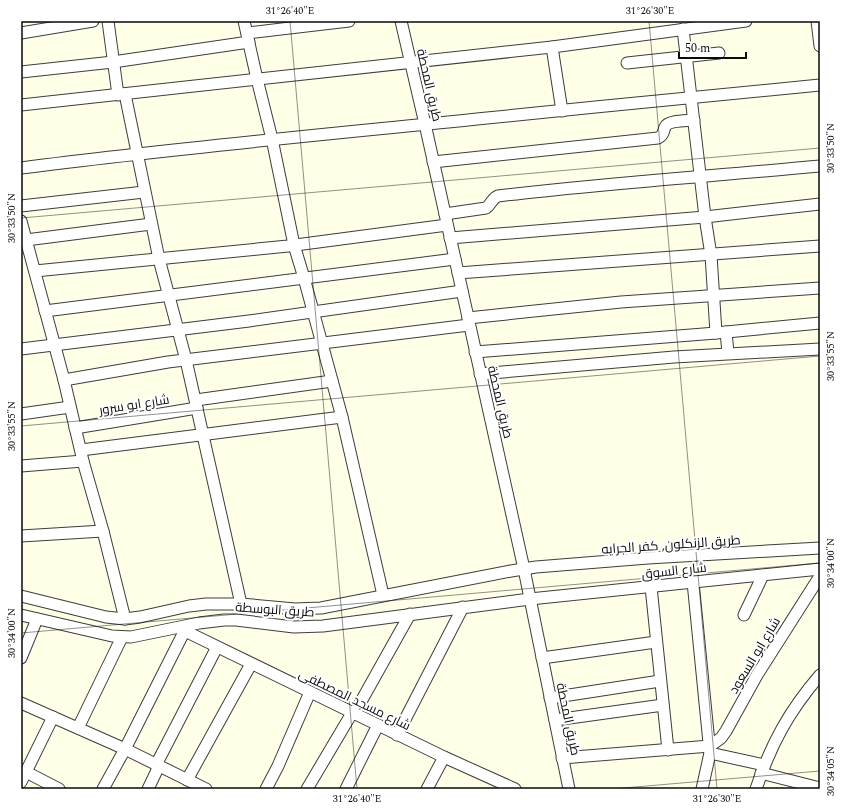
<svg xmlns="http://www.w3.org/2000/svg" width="841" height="810" font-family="Spectral,Cairo,serif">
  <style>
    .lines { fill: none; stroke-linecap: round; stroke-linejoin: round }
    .minor-casing { stroke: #3d3d3d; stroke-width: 13 }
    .path { stroke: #2c2c2c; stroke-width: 1.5; stroke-dasharray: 4 2; stroke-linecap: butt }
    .minor { stroke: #fff; stroke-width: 11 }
    .ticks { fill: none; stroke: #0a0a0a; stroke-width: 1; stroke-opacity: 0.45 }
    .labels { text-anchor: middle; stroke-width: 4; stroke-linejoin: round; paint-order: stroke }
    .street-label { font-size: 13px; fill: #0a0a0a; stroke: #fff }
    .neatline { fill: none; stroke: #0a0a0a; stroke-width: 1.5 }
    .ticks-label { font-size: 10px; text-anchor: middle; fill: #0a0a0a }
  </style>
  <rect width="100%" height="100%" fill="#ffffe7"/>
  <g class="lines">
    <defs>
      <g id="minor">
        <polyline points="108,21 118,95"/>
        <polyline points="244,21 257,79 272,139 294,245 304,278 342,417 383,595"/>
        <polyline points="401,21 425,124 524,569 569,789"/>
        <polyline points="817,21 820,46"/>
        <polyline points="683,29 705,217 711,255 716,333"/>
        <polyline points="21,33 93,21"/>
        <polyline points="247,33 349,21"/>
        <polyline points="552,47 562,111"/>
        <polyline points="627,63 719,53"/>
        <polyline points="21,72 113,62 249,42"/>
        <polyline points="125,94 159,259 186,360 241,604"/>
        <polyline points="21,105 552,47 746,21"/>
        <path d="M433,162l225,-24c6,-3 5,-6 7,-11 3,-7 22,-6 29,-7"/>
        <path d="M21,168c155,-20 310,-34 466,-50 111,-11 222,-23 333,-33"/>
        <polyline points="21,206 144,192"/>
        <path d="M445,214l41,-6c5,-3 6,-10 12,-12 107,-13 215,-20 322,-30"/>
        <polyline points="21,221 64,380 83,461 103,531 125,619"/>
        <polyline points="450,238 705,217 820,204"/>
        <polyline points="26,240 151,224"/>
        <polyline points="35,271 288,246 447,225"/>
        <polyline points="458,273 820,246"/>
        <polyline points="45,311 455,259"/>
        <polyline points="468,318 621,302 820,288"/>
        <polyline points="726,332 728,353"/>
        <polyline points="21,349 249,321 462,291"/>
        <polyline points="475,352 716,333 820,323"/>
        <polyline points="480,374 674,357 820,349"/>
        <polyline points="64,380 168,362 469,325"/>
        <polyline points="196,400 332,381"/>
        <polyline points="21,414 70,407"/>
        <polyline points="75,428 197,408"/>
        <polyline points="81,450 342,417"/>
        <polyline points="21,466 83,461"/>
        <polyline points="21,536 103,531"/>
        <polyline points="693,582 710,753 702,789"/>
        <polyline points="651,587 668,750"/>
        <polyline points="21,596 106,617 125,619 140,617 189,606 206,604 241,604 295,609 321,608 511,571 536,567 648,558 820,548"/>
        <polyline points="21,615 112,636 131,637 199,623 224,620 236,620 294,627 323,626 530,599 820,569"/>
        <polyline points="744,615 763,575"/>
        <polyline points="185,631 444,757 515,789"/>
        <polyline points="21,658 37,619"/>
        <polyline points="542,658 656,642"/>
        <polyline points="550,698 660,681"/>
        <polyline points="21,703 125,749 206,789"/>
        <polyline points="354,714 410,614"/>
        <polyline points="555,720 663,705"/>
        <polyline points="78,728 122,637"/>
        <polyline points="397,735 463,607"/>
        <polyline points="710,753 764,765"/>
        <polyline points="562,758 710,746 721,738 726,731 757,675 820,576"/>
        <polyline points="156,765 217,647"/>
        <polyline points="26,772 59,789"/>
        <polyline points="761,773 820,788"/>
        <polyline points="187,780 251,664"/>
        <polyline points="21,782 53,717"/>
        <polyline points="103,789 125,749 187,626"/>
        <polyline points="148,789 159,766"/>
        <polyline points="266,789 278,766 310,692"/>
        <polyline points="307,789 352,713"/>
        <polyline points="346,789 378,725"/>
        <polyline points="427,789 444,757"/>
        <path d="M756,789c15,-45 33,-78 64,-114"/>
      </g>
    </defs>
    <use href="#minor" class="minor-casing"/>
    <polyline class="path" points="649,568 650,576"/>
    <use href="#minor" class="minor"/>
  </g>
  <path class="ticks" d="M290,21l67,768M649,21l68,768M21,218l799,-70M21,426l799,-70M21,633l799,-70M612,789l208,-18"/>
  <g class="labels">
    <g class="street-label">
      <text transform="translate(430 85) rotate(77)" y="5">طريق المحطة</text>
      <text transform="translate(501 402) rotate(77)" y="5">طريق المحطة</text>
      <text transform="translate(134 404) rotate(-9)" y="5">شارع ابو سرور</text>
      <text transform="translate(671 544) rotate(-4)" y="5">طريق الزنكلون, كفر الجرايه</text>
      <text transform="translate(674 570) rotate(-6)" y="5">شارع السوق</text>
      <text transform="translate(275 609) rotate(4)" y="5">طريق البوسطة</text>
      <text transform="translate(754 655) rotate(-59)" y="5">شارع ابو السعود</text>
      <text transform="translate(355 699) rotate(26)" y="5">شارع مسجد المصطفى</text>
      <text transform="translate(569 719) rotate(78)" y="5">طريق المحطة</text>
    </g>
  </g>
  <rect width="841" height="810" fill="none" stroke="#ffffff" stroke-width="44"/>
  <path d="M679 52v6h67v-6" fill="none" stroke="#0a0a0a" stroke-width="2"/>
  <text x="685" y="52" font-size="12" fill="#0a0a0a" stroke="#ffffff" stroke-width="3" paint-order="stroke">50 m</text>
  <rect x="22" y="22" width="797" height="766" class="neatline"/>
  <g class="ticks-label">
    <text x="290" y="14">31°26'40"E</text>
    <text x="650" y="14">31°26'30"E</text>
    <text transform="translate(830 148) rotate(-90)" y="4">30°33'50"N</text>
    <text transform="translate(11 218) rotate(-90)" y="4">30°33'50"N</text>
    <text transform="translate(830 356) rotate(-90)" y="4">30°33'55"N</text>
    <text transform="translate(11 426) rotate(-90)" y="4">30°33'55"N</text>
    <text transform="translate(830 563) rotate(-90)" y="4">30°34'00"N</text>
    <text transform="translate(11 633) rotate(-90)" y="4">30°34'00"N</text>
    <text transform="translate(830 771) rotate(-90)" y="4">30°34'05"N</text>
    <text x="357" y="802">31°26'40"E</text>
    <text x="717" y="802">31°26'30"E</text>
  </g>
</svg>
